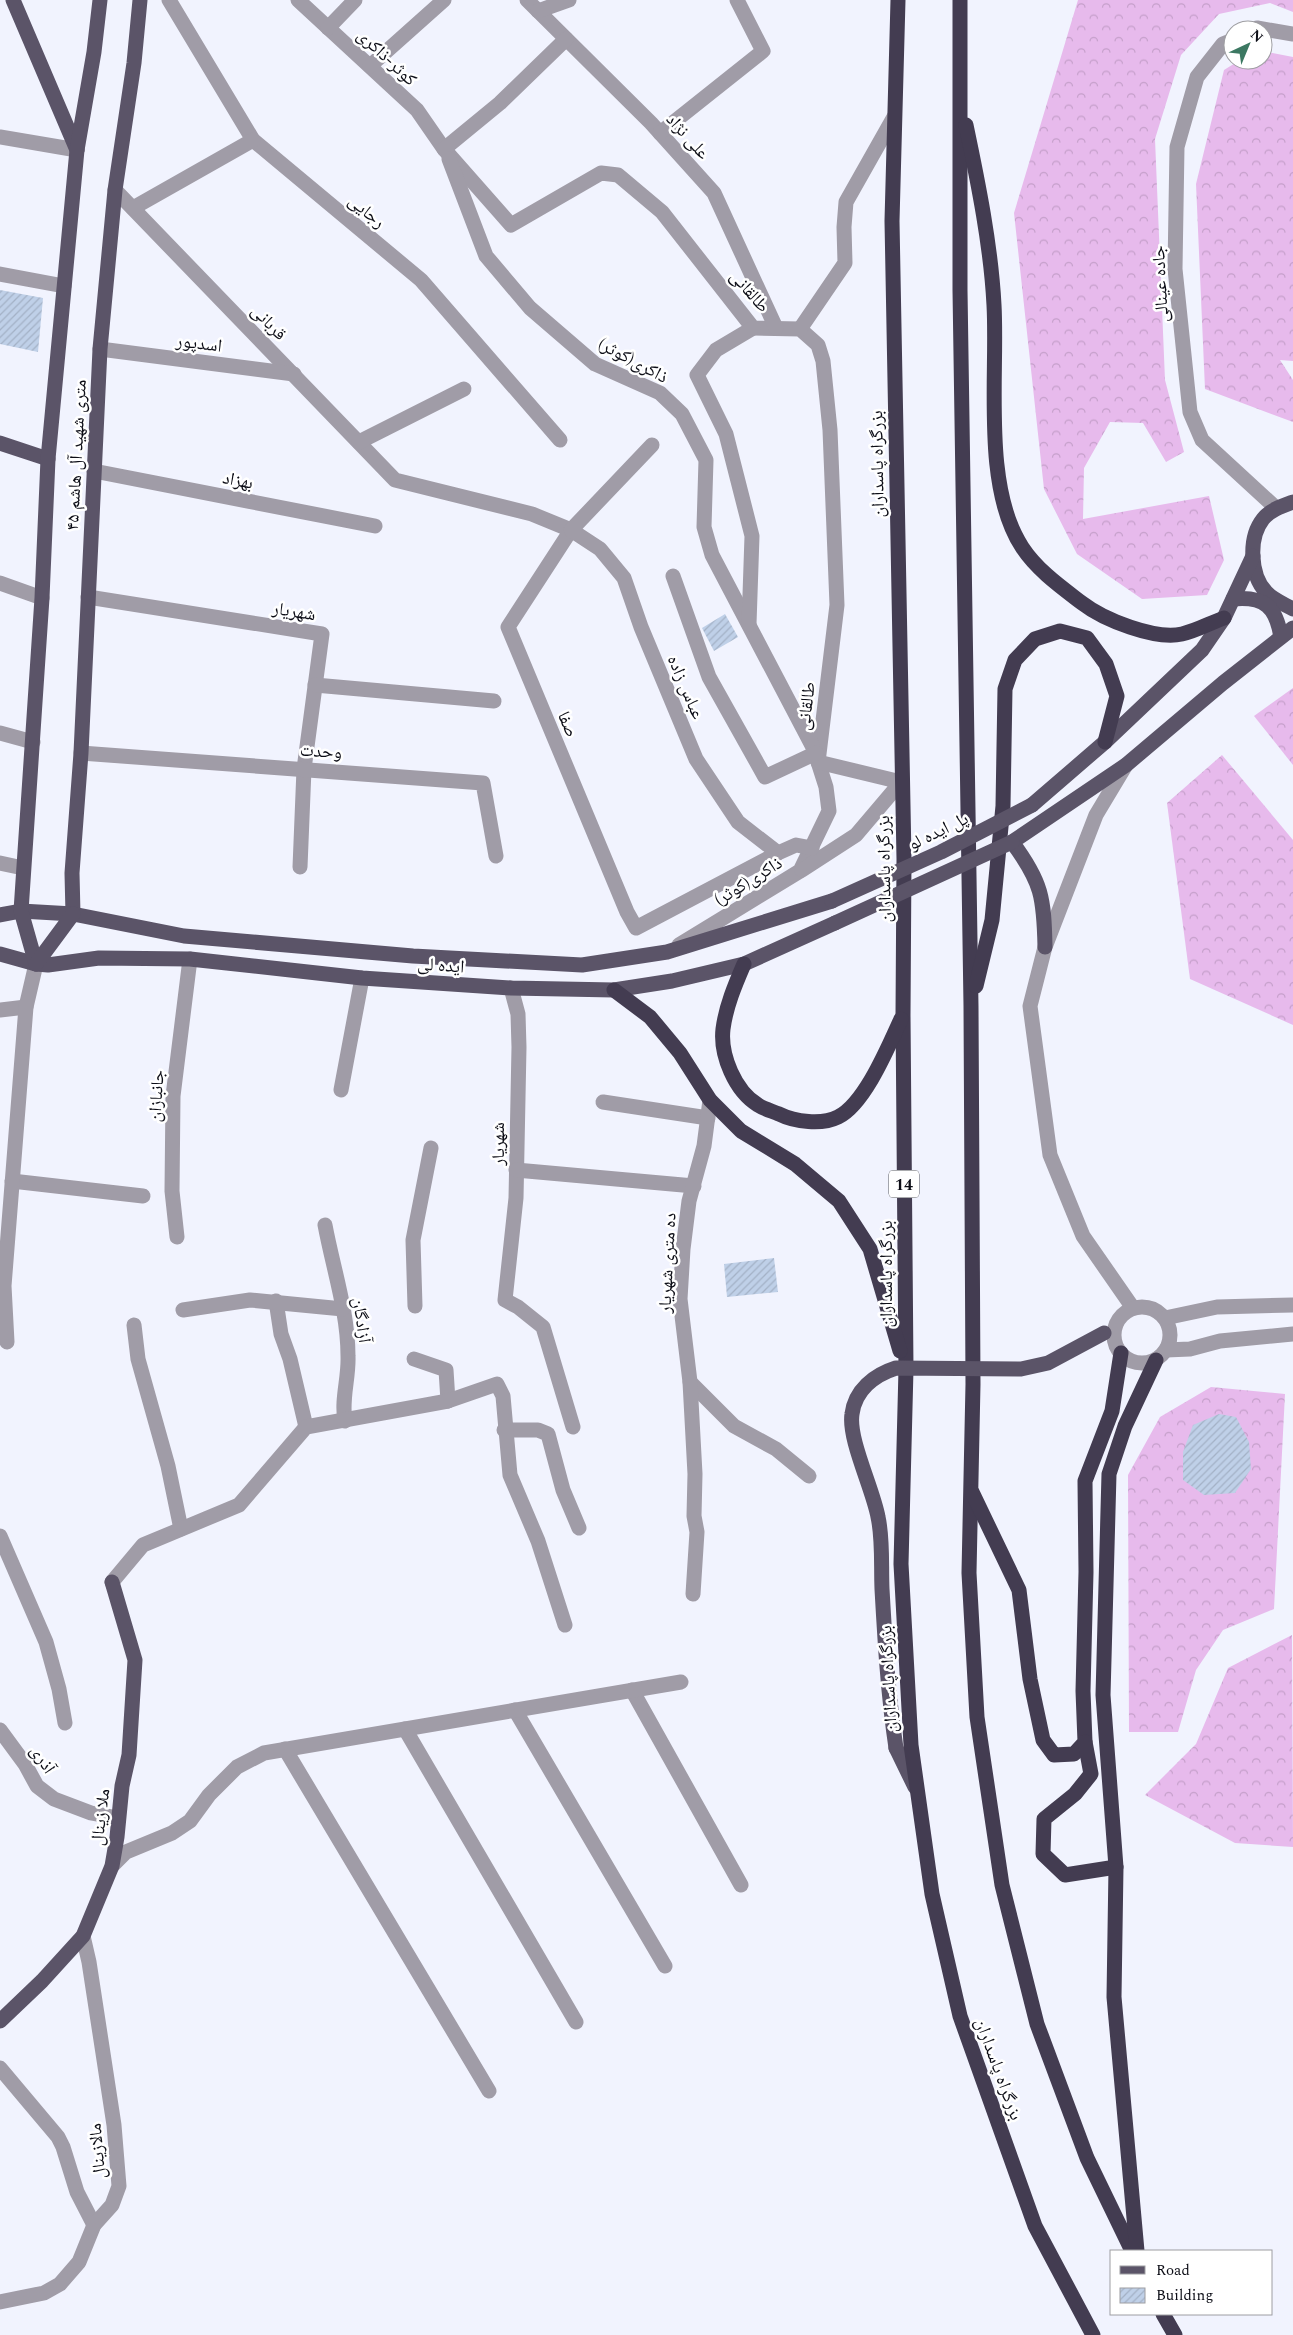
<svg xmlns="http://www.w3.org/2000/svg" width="1293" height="2335" font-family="Spectral,'Noto Naskh Arabic',serif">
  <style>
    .forest { fill: url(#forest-crowns) }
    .building { fill: url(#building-hatch) }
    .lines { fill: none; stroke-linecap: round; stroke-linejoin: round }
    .minor { stroke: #a09ca7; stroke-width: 15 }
    .major { stroke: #5b5468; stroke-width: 15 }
    .highway { stroke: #433c51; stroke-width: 15 }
    .major-bridge { stroke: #5b5468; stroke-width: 15 }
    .labels { text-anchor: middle; stroke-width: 5; stroke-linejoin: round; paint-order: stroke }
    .shield { fill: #fff; stroke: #55565c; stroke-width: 1 }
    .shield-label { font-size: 16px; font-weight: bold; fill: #0c0d16 }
    .street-label { font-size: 18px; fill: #0c0d16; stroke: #fff }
  </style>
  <defs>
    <pattern id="forest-crowns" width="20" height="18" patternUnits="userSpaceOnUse" patternTransform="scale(1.25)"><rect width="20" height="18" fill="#e7baec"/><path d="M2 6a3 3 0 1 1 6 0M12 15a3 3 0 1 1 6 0" fill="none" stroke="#c59fca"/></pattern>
    <pattern id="building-hatch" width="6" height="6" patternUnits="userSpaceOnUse" patternTransform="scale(1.25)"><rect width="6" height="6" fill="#bfd0e8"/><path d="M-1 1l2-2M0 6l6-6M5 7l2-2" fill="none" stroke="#a3b1c6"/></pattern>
  </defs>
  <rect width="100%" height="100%" fill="#f1f3fe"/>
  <g class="forest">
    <polygon points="1078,0 1293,0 1293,12 1270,3 1219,14 1181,55 1155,139 1165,380 1184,452 1166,462 1143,423 1110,422 1084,468 1083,519 1209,496 1224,560 1207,595 1142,599 1077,554 1044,489 1014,213"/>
    <polygon points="1263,51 1293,57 1293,361 1280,360 1293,380 1293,422 1205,389 1196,184 1224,70 1240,60 1263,60"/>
    <polygon points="1293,688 1293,765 1254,716"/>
    <polygon points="1222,755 1293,840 1293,1025 1190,979 1167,803"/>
    <polygon points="1211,1387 1285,1394 1274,1609 1223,1630 1196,1670 1178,1732 1129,1732 1128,1475 1160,1417"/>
    <polygon points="1292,1635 1293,1847 1235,1843 1145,1795 1196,1744 1228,1668"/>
  </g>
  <g class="building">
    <polygon points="0,290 43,298 38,352 0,344"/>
    <polygon points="725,614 738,637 714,651 702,628"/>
    <polygon points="774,1258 778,1292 727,1297 724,1264"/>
    <polygon points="1219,1414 1236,1417 1249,1442 1251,1469 1235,1493 1204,1495 1183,1480 1183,1452 1193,1425"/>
  </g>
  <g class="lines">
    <g class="minor">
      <polyline points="169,0 253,140 421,280 560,440"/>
      <polyline points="298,0 417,110 444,149 511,225 601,173 618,175 662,212 753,328 800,329 818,345 823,361 830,430 837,605 818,762 826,787 829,811 800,871 679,945"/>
      <polyline points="527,0 651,123 714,193 776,328"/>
      <polyline points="538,11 569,0"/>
      <polyline points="328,28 355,0"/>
      <polyline points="1254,30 1257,28 1293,34"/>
      <polyline points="1233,40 1223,44 1197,77 1177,147 1175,269 1190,412 1202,440 1276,508"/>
      <polyline points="370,66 444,0"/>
      <polyline points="660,133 763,51 737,0"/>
      <polyline points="0,137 77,150"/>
      <polyline points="444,149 500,103 566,39"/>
      <polyline points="449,159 486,256 530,308 595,364 660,393 682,414 706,460 704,527 712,555 816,753 818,762 901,782 856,835 802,870"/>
      <polyline points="115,190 395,480 532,514 571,530 508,627 627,912 636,928 778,853 796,845 812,848"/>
      <polyline points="133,208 253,140"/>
      <polyline points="0,274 64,286"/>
      <polyline points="800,329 845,263 844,227 846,202 894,117"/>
      <polyline points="100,349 294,374"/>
      <polyline points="359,442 464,389"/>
      <polyline points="652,445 571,530 600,549 624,578 641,627 696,759 738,822 778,853"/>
      <polyline points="94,471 375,526"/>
      <polyline points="673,576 709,677 765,777 816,753"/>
      <polyline points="0,583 42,598"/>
      <polyline points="88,597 322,634 304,769 300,867"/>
      <polyline points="749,624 752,536 726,434 697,375 716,350 753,328"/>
      <polyline points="315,685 494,701"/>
      <polyline points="0,733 33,742"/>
      <polyline points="81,753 483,783 496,856"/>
      <polyline points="1126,765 1096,815 1045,947 1030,1006 1050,1155 1083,1236 1133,1308"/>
      <polyline points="0,863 23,868"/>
      <polyline points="511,988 518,1014 519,1047 516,1198 505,1300 518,1307 543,1327 573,1427"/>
      <polyline points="0,1010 26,1007"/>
      <polyline points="341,1090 362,978"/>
      <polyline points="603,1102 708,1118"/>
      <polyline points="516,1170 694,1186"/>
      <polyline points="12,1181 143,1196"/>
      <path d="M325,1225c8,43 23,87 23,131 1,22 -7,43 -3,65"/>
      <polyline points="177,1237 172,1191 173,1096 190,959"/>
      <polyline points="276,1301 281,1334 290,1359 306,1427"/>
      <polyline points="415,1306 413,1240 431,1148"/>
      <circle cx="1142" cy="1335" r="28"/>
      <polyline points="183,1310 250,1300 343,1309"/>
      <polyline points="1165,1318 1217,1307 1293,1305"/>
      <polyline points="134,1325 138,1359 168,1466 181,1529"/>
      <polyline points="7,1342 4,1286 26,1007 36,964"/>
      <polyline points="1166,1350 1190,1349 1220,1341 1293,1334"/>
      <polyline points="414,1359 446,1370 448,1401"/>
      <polyline points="690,1382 734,1426 776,1449 809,1476"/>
      <polyline points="504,1430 538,1430 548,1434 563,1490 579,1528"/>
      <polyline points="0,1536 46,1642 59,1689 65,1723"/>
      <polyline points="112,1582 143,1545 239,1505 306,1427 448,1401 497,1384 503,1396 510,1475 538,1541 565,1625"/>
      <polyline points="693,1594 697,1532 694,1516 695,1474 690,1382 680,1299 683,1249 689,1201 704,1146 710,1100"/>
      <polyline points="632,1690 741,1885"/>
      <polyline points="515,1710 665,1966"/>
      <polyline points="405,1729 576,2022"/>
      <polyline points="0,1730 25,1764 37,1786 54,1799 91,1813 118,1818"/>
      <polyline points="285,1749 489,2091"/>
      <polyline points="112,1866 126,1852 172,1833 190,1821 209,1795 237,1767 264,1753 681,1682"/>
      <polyline points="0,2068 58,2137 63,2147 77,2192 94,2225"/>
      <polyline points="0,2302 44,2293 60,2284 79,2262 94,2225 112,2205 119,2186 114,2125 89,1962 83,1936"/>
    </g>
    <g class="major">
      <polyline points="13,0 77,150"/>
      <polyline points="0,443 48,459"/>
      <path d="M1293,502c-11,4 -23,8 -30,17 -15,19 -13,56 3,73 7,8 18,12 27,17"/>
      <path d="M1233,599c32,-3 43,8 48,38"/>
      <polyline points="1032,805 1105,742 1202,650 1224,618 1253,556"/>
      <polyline points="73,914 72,873 81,753 100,349 115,190 134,63 140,0"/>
      <polyline points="0,915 21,911 73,914 184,936 413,956 582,965 667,952 832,901"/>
      <path d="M1045,947c-1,-49 -3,-65 -33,-105l114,-77 97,-82 70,-55"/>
      <polyline points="0,954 36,964 48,965 99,958 190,959 362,978 511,988 614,990 672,981 744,964 835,923"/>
      <polyline points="36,964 21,911 42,598 48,459 77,150 94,52 100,0"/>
      <polyline points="36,964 73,914"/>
      <polyline points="896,1748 915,1787"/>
      <polyline points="0,2021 42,1981 83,1936 112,1866 117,1837 122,1786 129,1755 135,1660 112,1582"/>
    </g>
    <g class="highway">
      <polyline points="898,0 892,221 904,859 903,1015 906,1369 901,1564 911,1745 932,1894 960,2016 1035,2226 1093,2335"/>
      <polyline points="960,0 960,290 971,1006 973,1384 969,1573 977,1717 1002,1885 1037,2024 1087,2158 1132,2251"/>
      <path d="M966,125c12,57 25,121 28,180 4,70 -12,181 28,242 15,23 39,40 60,56 22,17 73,37 100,31 14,-3 28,-11 42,-16"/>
      <path d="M744,964c-9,21 -18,42 -21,65 -3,26 12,62 35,76 6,4 14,6 21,9 16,8 43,11 59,3 27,-13 51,-72 63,-98"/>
      <polyline points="976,986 992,920 1003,806 1005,689 1015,660 1035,639 1060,631 1087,638 1106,664 1117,696 1105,742"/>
      <polyline points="614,990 650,1017 680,1053 710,1100 741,1131 795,1164 839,1201 870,1249 900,1351"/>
      <polyline points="972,1492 1019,1590 1030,1679 1043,1740 1054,1755 1074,1754 1085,1742 1083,1691 1086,1572 1085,1481 1112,1411 1121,1353"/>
      <polyline points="1085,1742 1091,1774 1075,1794 1044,1819 1043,1854 1065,1875 1116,1867"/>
      <polyline points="1137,2251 1114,1997 1116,1867 1103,1695 1104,1659 1109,1474 1125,1426 1156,1360"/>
      <polyline points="1163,2314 1175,2335"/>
    </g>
    <g class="major-bridge">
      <polyline points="832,901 941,852 1032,805"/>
      <polyline points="835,923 1012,842"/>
      <path d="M896,1748c-8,-53 -11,-106 -14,-159 -1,-24 1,-50 -4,-72 -5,-28 -30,-78 -26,-103 3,-24 22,-39 44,-46l125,1 27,-6 56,-30"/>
    </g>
  </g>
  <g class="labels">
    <rect class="shield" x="889" y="1170.5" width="30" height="27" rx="4"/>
    <g class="shield-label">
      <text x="904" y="1190">14</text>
    </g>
    <g class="street-label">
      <text transform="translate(387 57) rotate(43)" y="6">کوثر-ذاکری</text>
      <text transform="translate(688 136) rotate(48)" y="6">علی نژاد</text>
      <text transform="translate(367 211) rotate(40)" y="6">رجایی</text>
      <text transform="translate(1160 284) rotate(-93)" y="6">جاده عینالی</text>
      <text transform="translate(750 291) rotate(49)" y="6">طالقانی</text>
      <text transform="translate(269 322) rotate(46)" y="6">قربانی</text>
      <text transform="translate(199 343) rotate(7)" y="6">اسدپور</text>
      <text transform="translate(633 360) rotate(28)" y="6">ذاکری(کوثر)</text>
      <text transform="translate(76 455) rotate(-87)" y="6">۴۵ متری شهید آل هاشم</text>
      <text transform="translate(877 464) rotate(-91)" y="6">بزرگراه پاسداران</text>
      <text transform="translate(238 480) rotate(11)" y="6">بهزاد</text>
      <text transform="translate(294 611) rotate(9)" y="6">شهریار</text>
      <text transform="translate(686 687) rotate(67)" y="6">عباس زاده</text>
      <text transform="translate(806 706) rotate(-83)" y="6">طالقانی</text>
      <text transform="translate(568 724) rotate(67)" y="6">صفا</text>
      <text transform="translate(321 751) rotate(4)" y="6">وحدت</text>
      <text transform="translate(938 831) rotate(-26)" y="6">پل ایده لو</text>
      <text transform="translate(884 869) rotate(-91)" y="6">بزرگراه پاسداران</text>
      <text transform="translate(748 881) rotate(-32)" y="6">ذاکری(کوثر)</text>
      <text transform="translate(441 965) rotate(4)" y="6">ایده لی</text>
      <text transform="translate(156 1096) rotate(-86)" y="6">جانبازان</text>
      <text transform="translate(498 1144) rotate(-90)" y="6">شهریار</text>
      <text transform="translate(667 1263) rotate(-87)" y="6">ده متری شهریار</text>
      <text transform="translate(886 1274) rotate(-90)" y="6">بزرگراه پاسداران</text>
      <text transform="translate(362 1320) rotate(82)" y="6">آزادگان</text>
      <text transform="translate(888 1679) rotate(-93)" y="6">بزرگراه پاسداران</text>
      <text transform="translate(43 1759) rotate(57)" y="6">آذری</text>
      <text transform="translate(100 1817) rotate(-83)" y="6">ملا زینال</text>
      <text transform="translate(999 2069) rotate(70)" y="6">بزرگراه پاسداران</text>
      <text transform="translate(97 2151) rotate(-95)" y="6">مالازینال</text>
    </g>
  </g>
  <rect x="1110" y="2250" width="162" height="65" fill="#ffffff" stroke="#9e9ea2"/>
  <rect x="1120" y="2266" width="25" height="8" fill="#5b5468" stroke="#9e9ea2"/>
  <text x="1156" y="2275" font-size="15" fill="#0c0d16">Road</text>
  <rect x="1120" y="2288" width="25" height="15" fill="url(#building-hatch)" stroke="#9e9ea2"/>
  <text x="1156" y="2300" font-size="15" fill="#0c0d16">Building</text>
  <g transform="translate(1248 45) rotate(44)"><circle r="24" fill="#ffffff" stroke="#9e9ea2"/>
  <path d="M0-4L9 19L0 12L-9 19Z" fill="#3c7862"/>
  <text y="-8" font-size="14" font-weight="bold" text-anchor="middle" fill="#0c0d16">N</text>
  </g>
</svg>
